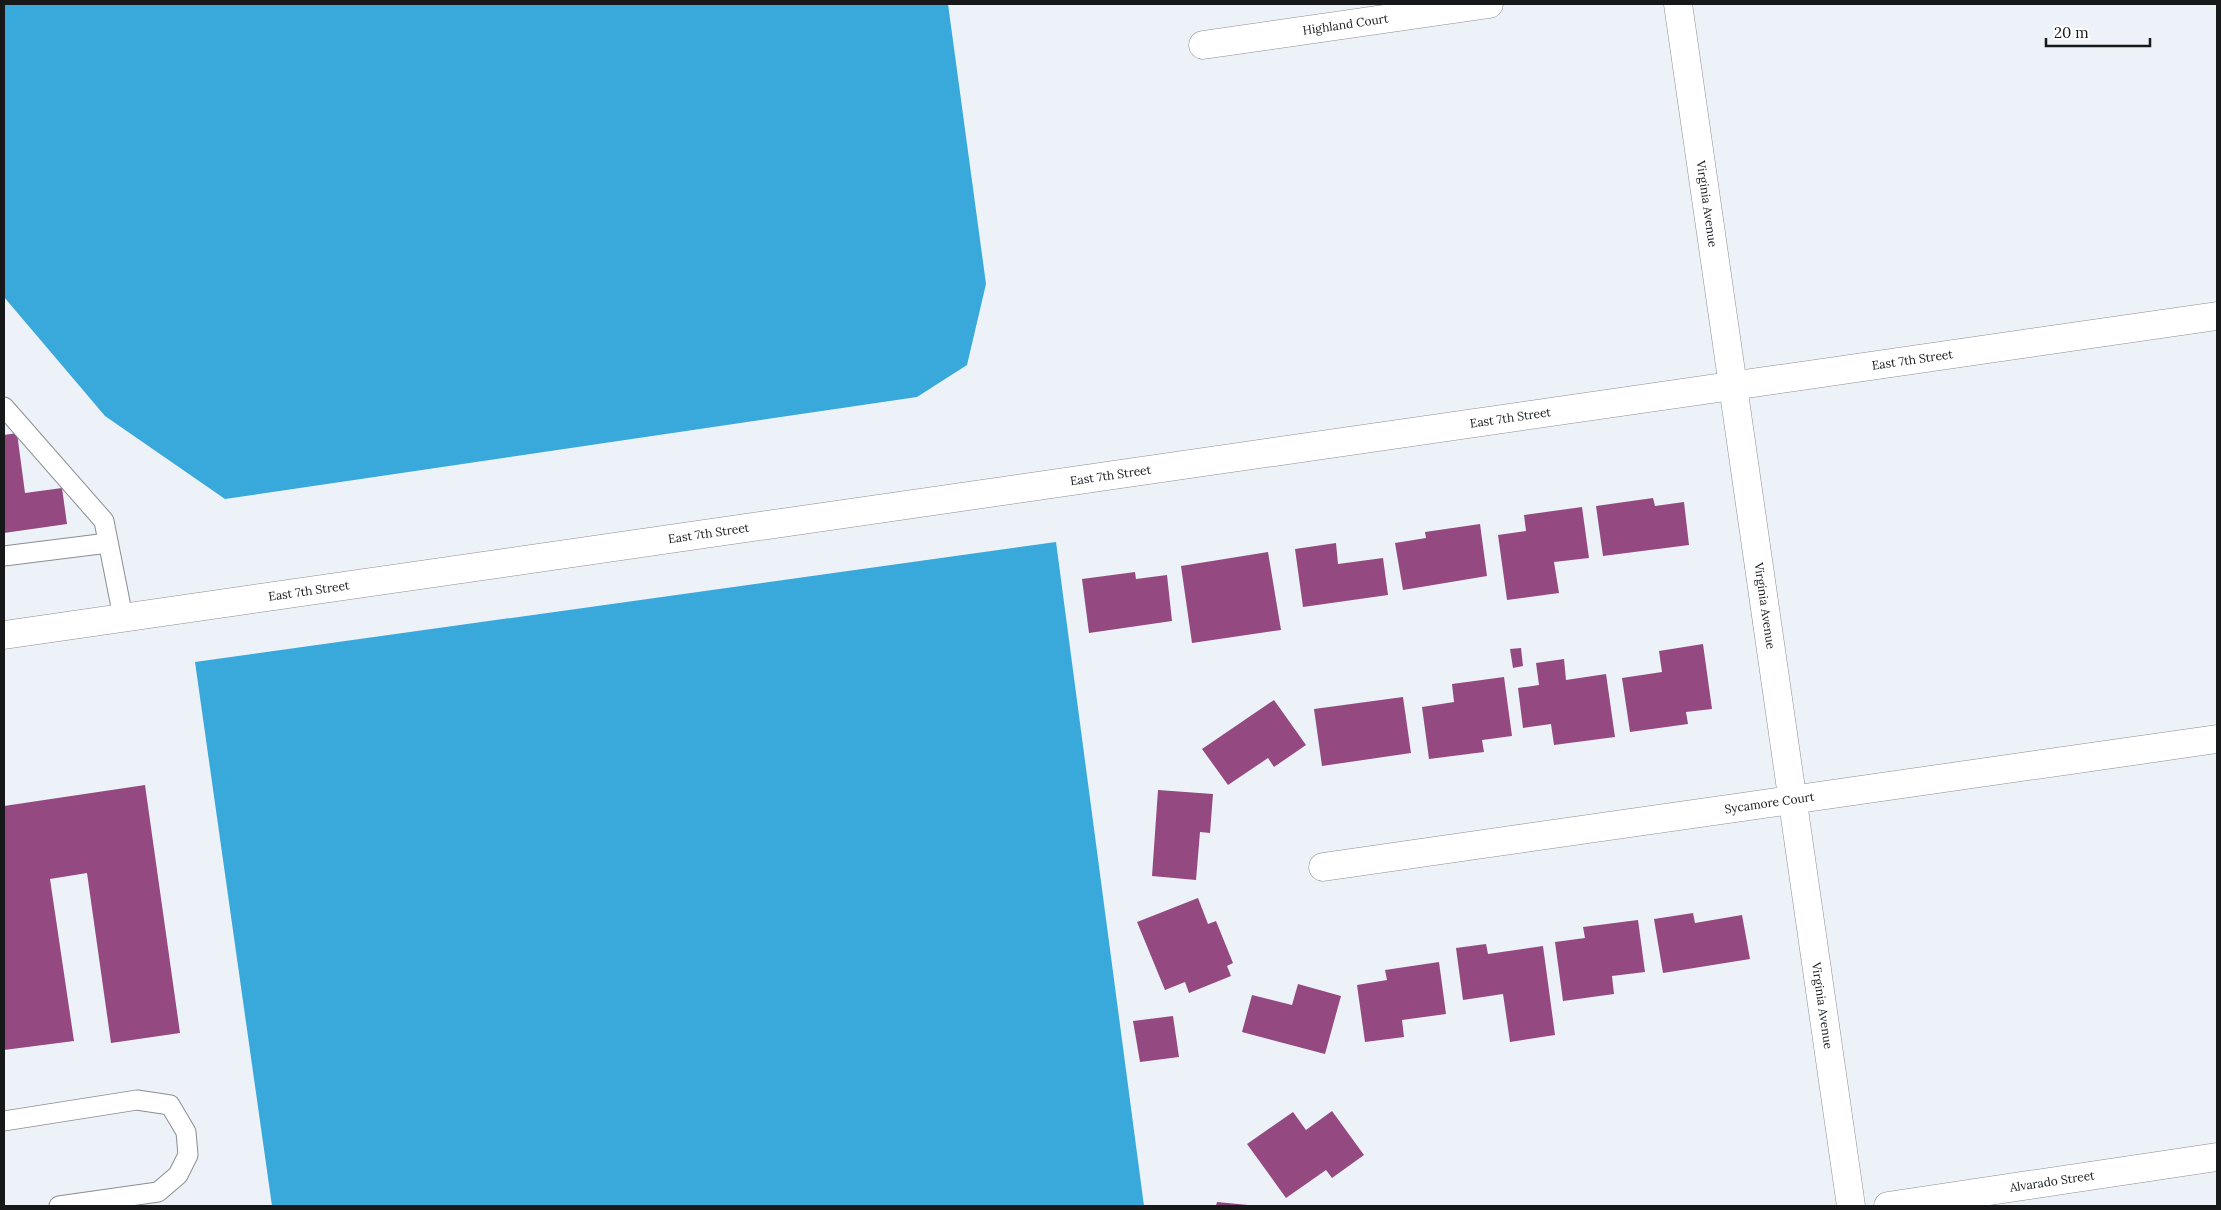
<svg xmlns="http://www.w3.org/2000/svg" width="2221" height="1210" font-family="Lora,serif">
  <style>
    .water { fill: #39a8da }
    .building { fill: #944a81 }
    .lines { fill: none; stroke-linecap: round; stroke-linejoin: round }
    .lane-casing { stroke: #8a8e94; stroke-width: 21 }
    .street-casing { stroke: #8a8e94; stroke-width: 29 }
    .secondary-casing { stroke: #8a8e94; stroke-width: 29 }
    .lane { stroke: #fff; stroke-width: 19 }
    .street { stroke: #fff; stroke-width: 28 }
    .secondary { stroke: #fff; stroke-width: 28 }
    .labels { text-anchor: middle; stroke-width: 4.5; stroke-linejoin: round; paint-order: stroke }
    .street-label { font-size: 12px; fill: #16181a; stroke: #fff }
  </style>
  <rect width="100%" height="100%" fill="#edf2f9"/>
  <g class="water">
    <polygon points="4,4 948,4 986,284 967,365 917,397 225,499 105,416 4,297"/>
    <polygon points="1056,542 1144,1206 272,1206 195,662"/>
  </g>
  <g class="building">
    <polygon points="17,433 25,493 62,488 67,524 4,533 4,435"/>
    <polygon points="1653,498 1655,506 1684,502 1689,545 1603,556 1596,506"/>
    <polygon points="1582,507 1589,558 1554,562 1559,593 1507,600 1498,535 1526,531 1524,515"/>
    <polygon points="1480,524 1487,576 1403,590 1395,543 1426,538 1425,532"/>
    <polygon points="1336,543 1338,564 1383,558 1388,595 1303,607 1295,549"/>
    <polygon points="1268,552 1281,630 1192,643 1181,566"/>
    <polygon points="1135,572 1136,579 1167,575 1172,621 1089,633 1082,579"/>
    <polygon points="1703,644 1712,709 1686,712 1688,724 1630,732 1622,678 1662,672 1659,651"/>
    <polygon points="1521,648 1523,666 1513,668 1510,649"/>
    <polygon points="1564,659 1566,680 1606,674 1615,737 1554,745 1551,724 1523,728 1518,688 1539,685 1536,663"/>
    <polygon points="1504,677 1512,736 1482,740 1484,752 1429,759 1422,707 1454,702 1452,684"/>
    <polygon points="1403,697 1411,753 1322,766 1314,709"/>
    <polygon points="1274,700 1306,745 1274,767 1268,758 1228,785 1202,749"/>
    <polygon points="145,785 180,1033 111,1043 87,873 50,879 74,1041 4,1050 4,806"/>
    <polygon points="1158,790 1213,794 1210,833 1200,832 1196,880 1152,876"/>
    <polygon points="1198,898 1208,924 1216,921 1233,963 1227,966 1231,976 1189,993 1185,982 1165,990 1137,922"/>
    <polygon points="1693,913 1695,923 1742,915 1750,959 1663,973 1654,919"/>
    <polygon points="1638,920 1645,972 1612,976 1614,994 1563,1001 1555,942 1585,938 1583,927"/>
    <polygon points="1486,944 1488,954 1543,946 1555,1035 1510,1042 1503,994 1463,1000 1456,948"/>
    <polygon points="1439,962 1446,1014 1402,1020 1404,1037 1365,1042 1357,985 1387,980 1385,970"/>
    <polygon points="1298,984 1341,996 1325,1054 1242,1032 1252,995 1292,1005"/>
    <polygon points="1173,1016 1179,1057 1140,1062 1133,1021"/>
    <polygon points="1332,1111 1364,1155 1332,1178 1326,1170 1286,1198 1247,1144 1293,1112 1306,1130"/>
    <polygon points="1217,1202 1248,1205 1248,1206 1216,1206"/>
  </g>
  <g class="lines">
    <defs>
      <g id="lane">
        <polyline points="4,407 104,521 123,617"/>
        <polyline points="4,556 108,543"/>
        <polyline points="4,1121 137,1100 170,1105 186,1132 188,1155 178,1175 158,1192 59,1206"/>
      </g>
      <g id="street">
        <path id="s1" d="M1678,4l173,1202"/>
        <path id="s2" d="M1203,45l286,-41"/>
        <path id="s3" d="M1323,867l894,-128"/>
        <path id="s4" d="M1888,1206l329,-49"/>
      </g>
      <g id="secondary">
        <path id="s5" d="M4,635l2213,-319"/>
      </g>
    </defs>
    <use href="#lane" class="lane-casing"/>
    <use href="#street" class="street-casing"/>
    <use href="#secondary" class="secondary-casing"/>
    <use href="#lane" class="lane"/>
    <use href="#street" class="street"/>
    <use href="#secondary" class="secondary"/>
  </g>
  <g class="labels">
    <g class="street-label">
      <text dy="4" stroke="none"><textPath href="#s2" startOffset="144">Highland Court</textPath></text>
      <text dy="4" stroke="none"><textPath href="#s1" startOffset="202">Virginia Avenue</textPath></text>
      <text dy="4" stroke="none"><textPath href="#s5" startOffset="1928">East 7th Street</textPath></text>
      <text dy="4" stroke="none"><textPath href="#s5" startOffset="1522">East 7th Street</textPath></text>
      <text dy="4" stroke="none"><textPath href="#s5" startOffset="1118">East 7th Street</textPath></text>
      <text dy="4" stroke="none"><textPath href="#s5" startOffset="712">East 7th Street</textPath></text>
      <text dy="4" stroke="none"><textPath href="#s5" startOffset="308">East 7th Street</textPath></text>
      <text dy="4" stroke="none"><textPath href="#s1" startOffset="608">Virginia Avenue</textPath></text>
      <text dy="4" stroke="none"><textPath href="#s3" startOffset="451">Sycamore Court</textPath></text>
      <text dy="4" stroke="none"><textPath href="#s1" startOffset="1012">Virginia Avenue</textPath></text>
      <text dy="4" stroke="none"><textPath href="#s4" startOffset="166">Alvarado Street</textPath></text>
    </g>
  </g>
  <rect width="2221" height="1210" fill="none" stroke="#16181a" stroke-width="10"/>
  <path d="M2046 38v8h104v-8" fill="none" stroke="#16181a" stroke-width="2.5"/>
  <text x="2054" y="38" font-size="15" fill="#16181a" stroke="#ffffff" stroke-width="4" paint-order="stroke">20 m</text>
</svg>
